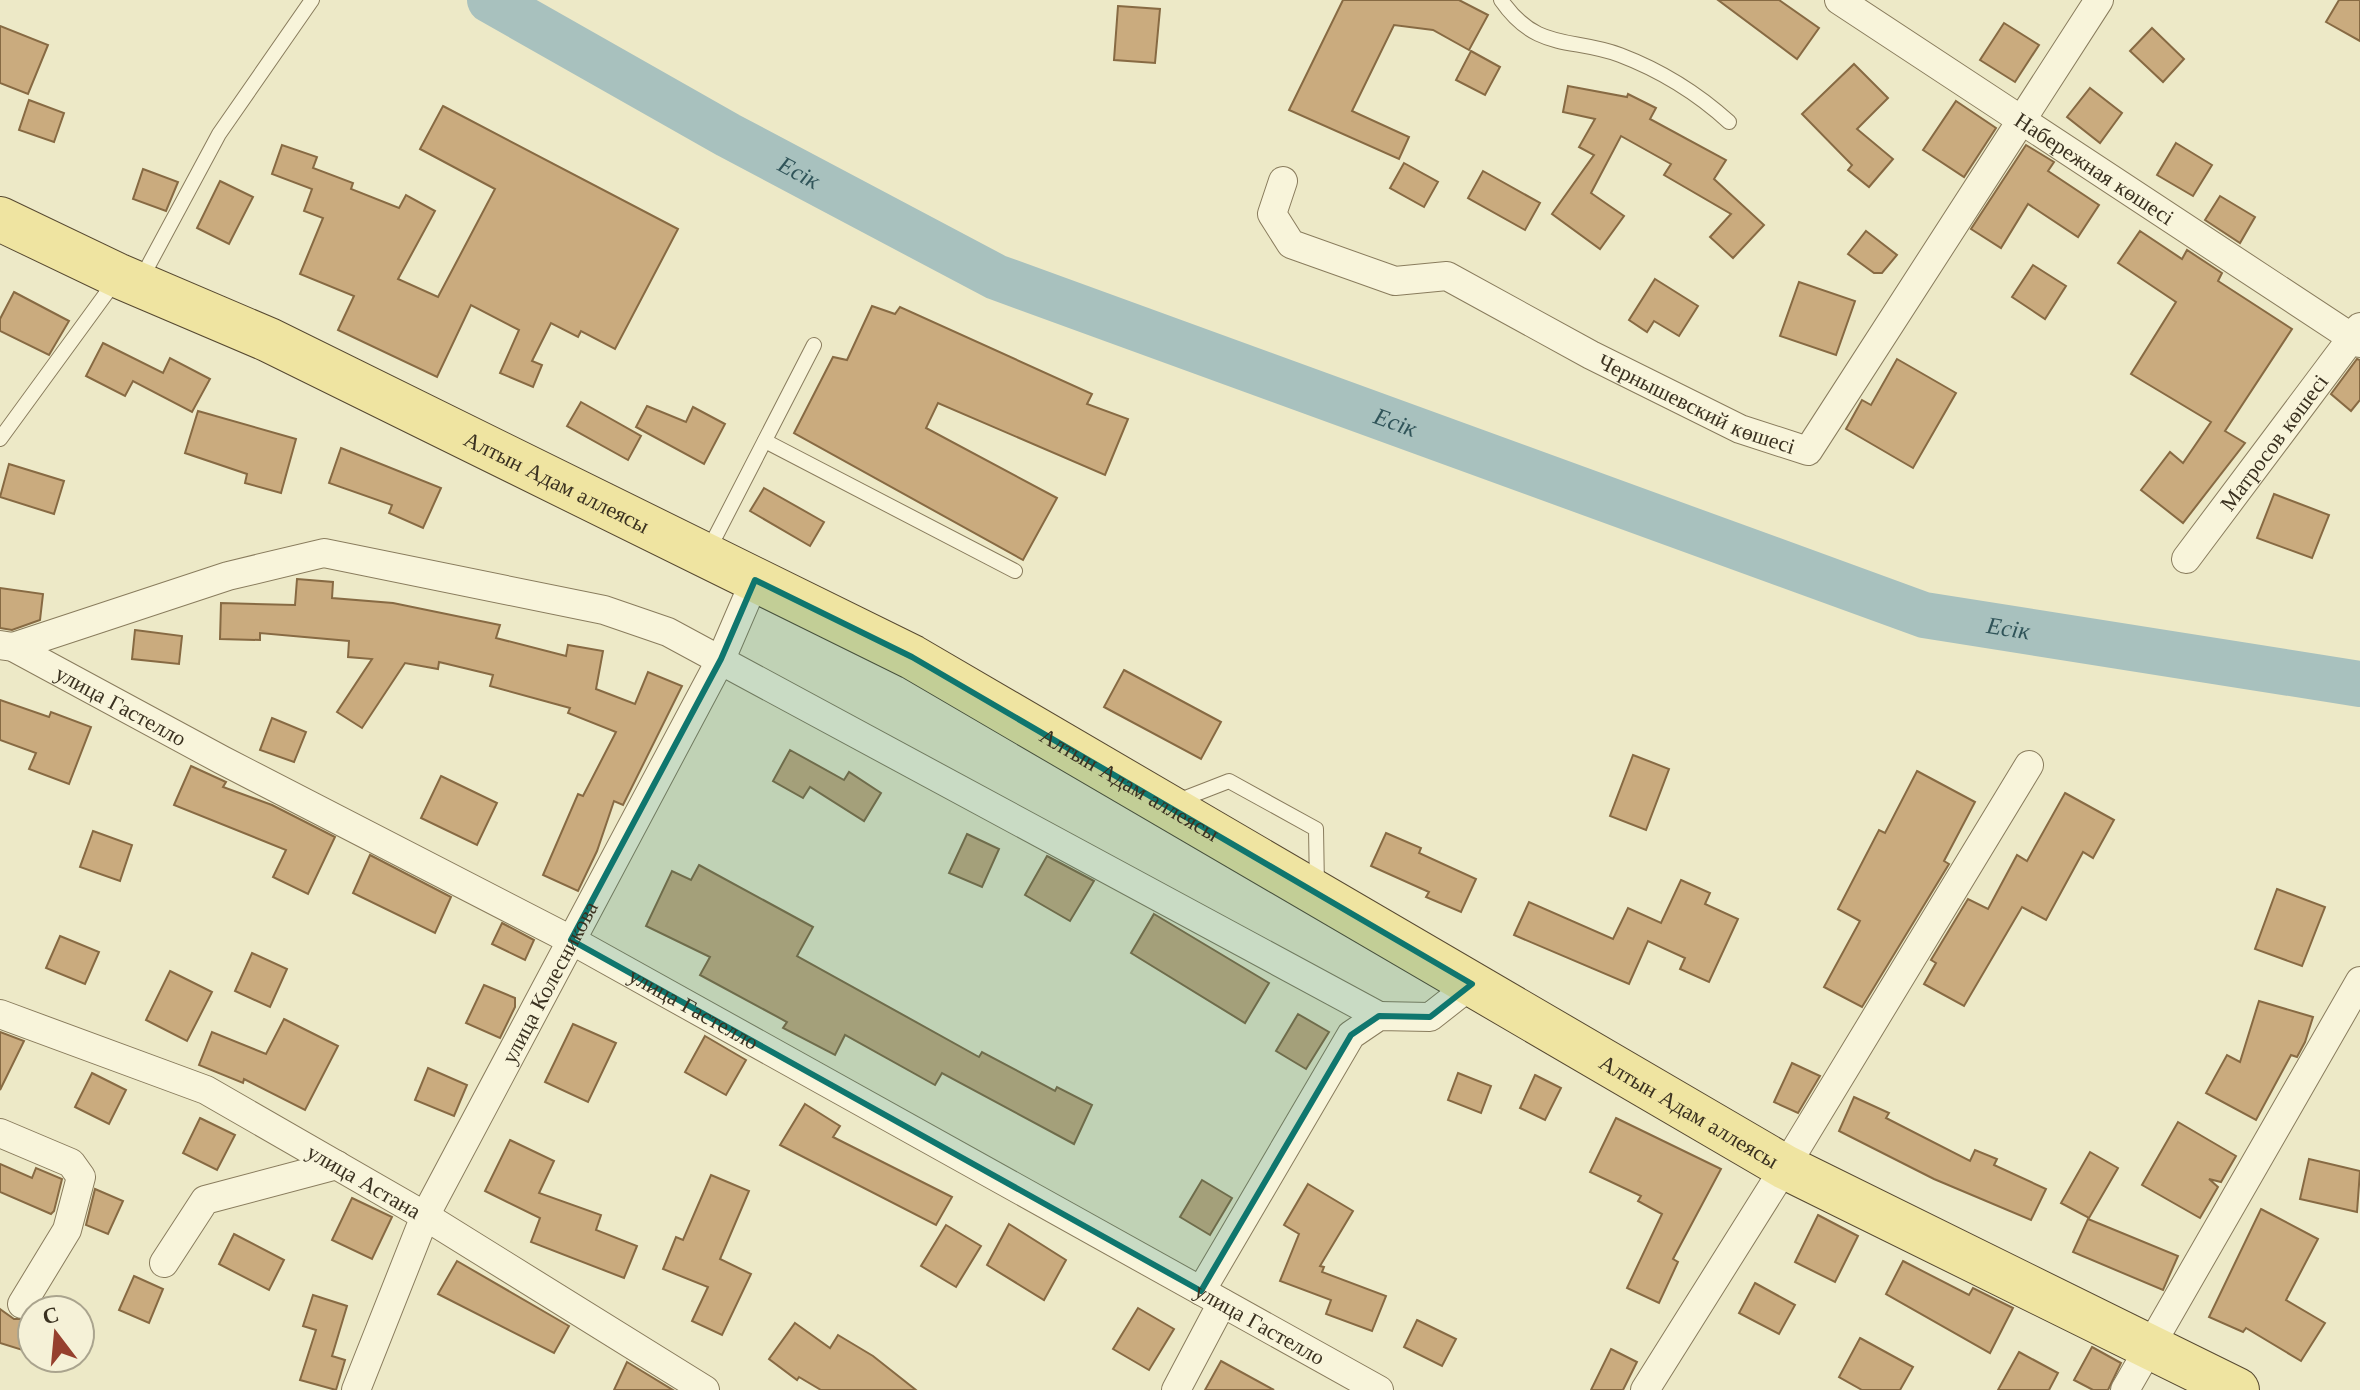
<svg xmlns="http://www.w3.org/2000/svg" width="2360" height="1390" font-family="'Libre Baskerville',serif">
  <style>
    .lines { fill: none; stroke-linecap: round; stroke-linejoin: round }
    .river { stroke: #a8c1be; stroke-width: 46 }
    .building { fill: #caab7e; stroke: #876a43; stroke-width: 2 }
    .lane-casing { stroke: #897c5d; stroke-width: 16 }
    .street-casing { stroke: #897c5d; stroke-width: 30 }
    .primary-casing { stroke: #574931; stroke-width: 46 }
    .lane { stroke: #f8f4da; stroke-width: 14 }
    .street { stroke: #f8f4da; stroke-width: 28 }
    .primary { stroke: #efe4a1; stroke-width: 44 }
    .marked { fill: #0f766e; fill-opacity: 0.2; stroke: #0f766e; stroke-width: 6; stroke-linejoin: round }
    .labels { text-anchor: middle; stroke-width: 6; stroke-linejoin: round; paint-order: stroke }
    .street-label { font-size: 22px; fill: #3a3120; stroke: #f5f1d7 }
    .water-label { font-size: 24px; font-style: italic; fill: #305459; stroke: #f5f1d7 }
  </style>
  <rect width="100%" height="100%" fill="#ede9c7"/>
  <g class="lines">
    <path class="river" id="s1" d="M490,0l238,135 268,142 928,338 436,69"/>
  </g>
  <g class="building">
    <polygon points="1343,0 1459,0 1488,15 1469,50 1433,30 1394,25 1352,111 1409,137 1399,159 1289,110"/>
    <polygon points="1718,0 1779,0 1819,28 1797,59"/>
    <polygon points="2339,0 2360,0 2360,41 2326,22"/>
    <polygon points="1118,6 1160,9 1155,63 1114,60"/>
    <polygon points="2004,23 2039,45 2015,82 1980,60"/>
    <polygon points="0,26 48,45 28,94 0,83"/>
    <polygon points="2152,28 2184,59 2163,82 2130,51"/>
    <polygon points="1471,51 1500,67 1485,95 1456,80"/>
    <polygon points="1854,64 1888,98 1857,129 1893,159 1869,187 1848,170 1852,165 1802,114"/>
    <polygon points="1568,86 1627,97 1628,94 1656,108 1650,119 1726,160 1714,179 1764,225 1733,258 1710,237 1731,214 1664,175 1671,164 1621,136 1591,193 1624,216 1600,249 1552,214 1594,155 1579,147 1595,119 1563,112"/>
    <polygon points="2090,88 2122,113 2100,143 2067,117"/>
    <polygon points="29,100 64,113 54,142 19,130"/>
    <polygon points="1956,101 1996,128 1964,177 1923,150"/>
    <polygon points="443,106 678,229 615,349 581,331 578,337 551,323 532,361 542,365 533,387 500,373 519,330 471,305 437,377 338,330 354,296 300,274 323,218 304,211 312,189 272,174 282,145 317,157 313,168 353,183 351,189 399,208 406,195 435,211 398,279 438,297 495,189 420,149"/>
    <polygon points="2176,143 2212,165 2193,196 2157,175"/>
    <polygon points="2026,145 2054,162 2048,171 2099,205 2078,237 2028,204 2001,248 1971,229"/>
    <polygon points="1404,163 1438,182 1424,207 1390,188"/>
    <polygon points="143,169 178,182 166,211 133,199"/>
    <polygon points="1483,171 1540,203 1525,230 1468,198"/>
    <polygon points="220,181 253,197 229,244 197,228"/>
    <polygon points="2220,196 2255,217 2240,243 2205,220"/>
    <polygon points="1866,231 1897,255 1882,273 1874,273 1848,254"/>
    <polygon points="2140,231 2182,259 2187,250 2222,273 2218,281 2292,329 2225,431 2245,443 2183,523 2141,490 2170,452 2183,463 2211,422 2131,374 2176,302 2118,263"/>
    <polygon points="2033,265 2066,286 2045,319 2012,297"/>
    <polygon points="1655,279 1698,306 1679,336 1654,321 1647,332 1629,320"/>
    <polygon points="1799,282 1855,301 1836,355 1780,336"/>
    <polygon points="14,292 69,321 49,355 0,331 0,319"/>
    <polygon points="872,306 895,314 900,307 1092,394 1087,404 1128,419 1105,475 938,403 926,428 1057,498 1023,560 794,433 833,357 847,360"/>
    <polygon points="103,343 163,373 170,358 210,379 192,412 133,381 125,396 86,376"/>
    <polygon points="1897,359 1956,393 1913,468 1846,429 1862,400 1871,405"/>
    <polygon points="2357,359 2360,360 2360,400 2351,411 2331,394"/>
    <polygon points="581,402 641,436 628,460 567,426"/>
    <polygon points="647,406 686,422 693,407 725,424 704,464 636,427"/>
    <polygon points="198,411 296,439 281,493 245,483 247,474 185,453"/>
    <polygon points="341,448 441,488 423,528 389,513 392,505 329,483"/>
    <polygon points="9,464 64,481 54,514 0,497"/>
    <polygon points="764,488 824,522 810,546 750,511"/>
    <polygon points="2274,494 2329,515 2312,558 2257,538"/>
    <polygon points="297,579 333,582 332,598 393,603 500,625 496,638 566,656 568,645 603,651 596,689 635,704 648,672 682,686 623,805 614,801 597,851 578,891 543,875 578,794 583,796 616,732 568,713 570,708 490,686 493,675 439,662 438,669 405,663 362,728 337,712 372,659 348,657 349,641 260,633 260,640 220,639 221,603 295,605"/>
    <polygon points="0,588 43,594 40,620 12,630 0,628"/>
    <polygon points="135,630 182,636 179,664 132,659"/>
    <polygon points="1124,670 1221,722 1201,759 1104,707"/>
    <polygon points="0,700 49,717 51,712 91,727 69,784 29,769 36,753 0,740"/>
    <polygon points="272,718 306,732 294,762 260,750"/>
    <polygon points="790,750 844,780 849,772 881,793 864,821 810,787 803,798 773,781"/>
    <polygon points="1633,755 1669,769 1646,830 1610,816"/>
    <polygon points="191,766 226,782 223,787 272,805 335,837 308,894 273,877 286,850 174,805"/>
    <polygon points="1917,771 1975,802 1944,861 1949,864 1862,1007 1824,987 1860,921 1838,909 1879,830 1885,833"/>
    <polygon points="441,776 497,803 477,845 421,818"/>
    <polygon points="2065,793 2114,820 2093,858 2083,852 2046,920 2022,907 1964,1006 1924,984 1936,963 1931,960 1968,899 1988,909 2017,855 2027,861"/>
    <polygon points="93,831 132,845 120,881 80,867"/>
    <polygon points="1386,833 1421,848 1419,853 1476,879 1461,912 1426,897 1429,892 1371,866"/>
    <polygon points="967,834 999,849 982,887 949,873"/>
    <polygon points="370,855 451,897 435,933 353,893"/>
    <polygon points="1047,856 1094,881 1070,921 1025,895"/>
    <polygon points="699,865 813,927 797,956 979,1057 982,1052 1055,1091 1057,1087 1092,1105 1074,1144 942,1073 935,1085 845,1035 835,1055 783,1028 787,1022 700,975 710,957 646,926 672,871 691,880"/>
    <polygon points="1681,880 1710,893 1705,904 1738,919 1709,982 1680,969 1685,958 1648,941 1629,984 1514,935 1529,902 1613,939 1628,908 1661,923"/>
    <polygon points="2277,889 2325,907 2302,966 2255,949"/>
    <polygon points="1154,914 1269,983 1245,1023 1131,953"/>
    <polygon points="502,923 534,940 525,960 492,944"/>
    <polygon points="60,936 99,952 85,984 46,968"/>
    <polygon points="252,953 287,969 270,1007 235,991"/>
    <polygon points="170,971 212,992 187,1041 146,1020"/>
    <polygon points="484,985 515,998 515,1007 500,1038 466,1023"/>
    <polygon points="2259,1001 2313,1017 2305,1042 2297,1057 2291,1055 2256,1120 2206,1093 2227,1055 2240,1062"/>
    <polygon points="1298,1014 1329,1032 1306,1069 1276,1051"/>
    <polygon points="284,1019 338,1046 305,1110 244,1079 243,1083 199,1065 212,1032 266,1054"/>
    <polygon points="573,1024 616,1043 588,1102 545,1082"/>
    <polygon points="0,1032 24,1041 0,1090"/>
    <polygon points="705,1036 746,1060 726,1095 685,1072"/>
    <polygon points="1792,1063 1820,1076 1798,1113 1774,1102"/>
    <polygon points="428,1068 467,1085 454,1116 415,1100"/>
    <polygon points="92,1073 126,1090 109,1124 75,1107"/>
    <polygon points="1458,1073 1491,1086 1481,1113 1448,1100"/>
    <polygon points="1535,1075 1561,1088 1545,1120 1520,1108"/>
    <polygon points="1854,1097 1889,1113 1886,1118 1970,1161 1975,1150 1997,1159 1994,1165 2046,1189 2031,1220 1934,1179 1839,1131"/>
    <polygon points="805,1104 840,1126 833,1137 952,1197 936,1225 780,1145"/>
    <polygon points="200,1118 235,1135 217,1170 183,1153"/>
    <polygon points="1616,1118 1721,1169 1673,1259 1678,1262 1659,1303 1627,1288 1662,1214 1638,1201 1641,1196 1590,1172"/>
    <polygon points="2178,1122 2236,1156 2221,1182 2209,1179 2218,1187 2200,1218 2142,1185"/>
    <polygon points="510,1140 554,1161 539,1193 601,1215 596,1230 637,1246 624,1278 531,1242 540,1218 485,1191"/>
    <polygon points="2090,1152 2118,1168 2089,1218 2061,1203"/>
    <polygon points="2309,1159 2360,1171 2357,1212 2300,1199"/>
    <polygon points="0,1164 32,1178 36,1168 62,1179 54,1211 51,1214 0,1192"/>
    <polygon points="711,1175 749,1191 720,1259 751,1274 722,1335 692,1321 708,1287 663,1269 676,1237 683,1240"/>
    <polygon points="1202,1180 1232,1198 1210,1235 1180,1217"/>
    <polygon points="1308,1184 1353,1211 1320,1266 1324,1267 1322,1272 1386,1296 1372,1331 1326,1314 1331,1300 1280,1281 1299,1234 1284,1225"/>
    <polygon points="95,1189 123,1201 108,1234 86,1225"/>
    <polygon points="352,1198 392,1217 372,1259 332,1240"/>
    <polygon points="2261,1209 2318,1239 2286,1300 2325,1323 2301,1361 2246,1328 2243,1332 2209,1317"/>
    <polygon points="1818,1215 1858,1236 1835,1282 1795,1262"/>
    <polygon points="2088,1219 2178,1256 2163,1290 2073,1252"/>
    <polygon points="1009,1224 1066,1260 1044,1300 987,1265"/>
    <polygon points="946,1225 981,1246 956,1287 921,1266"/>
    <polygon points="234,1234 284,1260 269,1290 219,1264"/>
    <polygon points="457,1261 569,1326 554,1353 438,1294"/>
    <polygon points="1903,1261 1969,1295 1973,1288 2013,1308 1990,1353 1886,1294"/>
    <polygon points="134,1276 163,1289 149,1323 119,1310"/>
    <polygon points="1755,1283 1795,1305 1779,1334 1739,1313"/>
    <polygon points="313,1295 347,1306 332,1356 345,1360 336,1390 300,1380 316,1330 303,1326"/>
    <polygon points="1138,1308 1174,1329 1149,1370 1113,1349"/>
    <polygon points="0,1309 14,1319 32,1319 32,1353 0,1343"/>
    <polygon points="1417,1320 1456,1339 1442,1366 1404,1347"/>
    <polygon points="795,1323 830,1348 838,1335 873,1356 916,1390 821,1390 799,1377 797,1380 769,1359"/>
    <polygon points="1860,1338 1913,1367 1900,1390 1862,1390 1839,1377"/>
    <polygon points="2092,1347 2121,1363 2108,1390 2093,1390 2074,1380"/>
    <polygon points="1611,1349 1637,1362 1623,1390 1591,1390"/>
    <polygon points="2019,1352 2058,1373 2049,1390 1998,1390"/>
    <polygon points="1221,1361 1274,1390 1205,1390"/>
    <polygon points="627,1362 673,1390 614,1390"/>
  </g>
  <g class="lines">
    <defs>
      <g id="lane">
        <path d="M1501,0c36,52 70,37 119,55 42,16 76,37 109,67"/>
        <polyline points="140,281 219,134 312,0"/>
        <polyline points="0,439 116,280"/>
        <polyline points="765,441 1015,571"/>
        <polyline points="708,551 814,345"/>
        <polyline points="1175,802 1229,781 1316,829 1317,887"/>
      </g>
      <g id="street">
        <path id="s2" d="M1839,0l521,343"/>
        <path id="s3" d="M1283,181l-11,33 19,30 104,37 52,-5 144,79 149,74 68,22 291,-451"/>
        <path id="s4" d="M2186,559l174,-232"/>
        <path id="s5" d="M0,645l13,2 209,113 349,180 808,450"/>
        <polyline points="13,647 228,576 324,553 604,610 668,632 1379,1016"/>
        <path id="s6" d="M0,1014l206,76 219,126 280,174"/>
        <polyline points="0,1133 71,1163 81,1177 67,1230 22,1304"/>
        <polyline points="164,1263 205,1200 337,1165"/>
        <polyline points="1201,1291 1351,1035 1379,1016 1430,1017 1472,984"/>
        <path id="s7" d="M356,1390l69,-174 296,-557 34,-79"/>
        <polyline points="1176,1390 1222,1303"/>
        <polyline points="1645,1390 1785,1167 2029,765"/>
        <polyline points="2125,1390 2360,981"/>
      </g>
      <g id="primary">
        <path id="s8" d="M0,219l119,57 150,64 643,317 873,510 452,223"/>
      </g>
    </defs>
    <use href="#lane" class="lane-casing"/>
    <use href="#street" class="street-casing"/>
    <use href="#primary" class="primary-casing"/>
    <use href="#lane" class="lane"/>
    <use href="#street" class="street"/>
    <use href="#primary" class="primary"/>
  </g>
  <path class="marked" d="M755,580l157,77 560,327 -42,33 -51,-1 -28,19 -150,256 -630,-351 150,-281z"/>
  <g class="labels">
    <g class="street-label">
      <text dy="8" stroke="none"><textPath href="#s2" startOffset="306">Набережная көшесі</textPath></text>
      <text dy="8" stroke="none"><textPath href="#s3" startOffset="514">Чернышевский көшесі</textPath></text>
      <text dy="8" stroke="none"><textPath href="#s4" startOffset="146">Матросов көшесі</textPath></text>
      <text dy="8" stroke="none"><textPath href="#s8" startOffset="616">Алтын Адам аллеясы</textPath></text>
      <text dy="8" stroke="none"><textPath href="#s5" startOffset="136">улица Гастелло</textPath></text>
      <text dy="8" stroke="none"><textPath href="#s8" startOffset="1264">Алтын Адам аллеясы</textPath></text>
      <text dy="8" stroke="none"><textPath href="#s7" startOffset="452">улица Колесникова</textPath></text>
      <text dy="8" stroke="none"><textPath href="#s5" startOffset="784">улица Гастелло</textPath></text>
      <text dy="8" stroke="none"><textPath href="#s8" startOffset="1912">Алтын Адам аллеясы</textPath></text>
      <text dy="8" stroke="none"><textPath href="#s6" startOffset="402">улица Астана</textPath></text>
      <text dy="8" stroke="none"><textPath href="#s5" startOffset="1432">улица Гастелло</textPath></text>
    </g>
    <g class="water-label">
      <text dy="8" stroke="none"><textPath href="#s1" startOffset="354">Есік</textPath></text>
      <text dy="8" stroke="none"><textPath href="#s1" startOffset="1002">Есік</textPath></text>
      <text dy="8" stroke="none"><textPath href="#s1" startOffset="1650">Есік</textPath></text>
    </g>
  </g>
  <g transform="translate(56 1334) rotate(344)"><circle r="38" fill="#f5f1d7" stroke="#aaa48e" stroke-width="2"/>
  <path d="M0-6L14 30L0 20L-14 30Z" fill="#96402e"/>
  <text y="-12" font-size="22" font-weight="bold" text-anchor="middle" fill="#3a3120">С</text>
  </g>
</svg>
